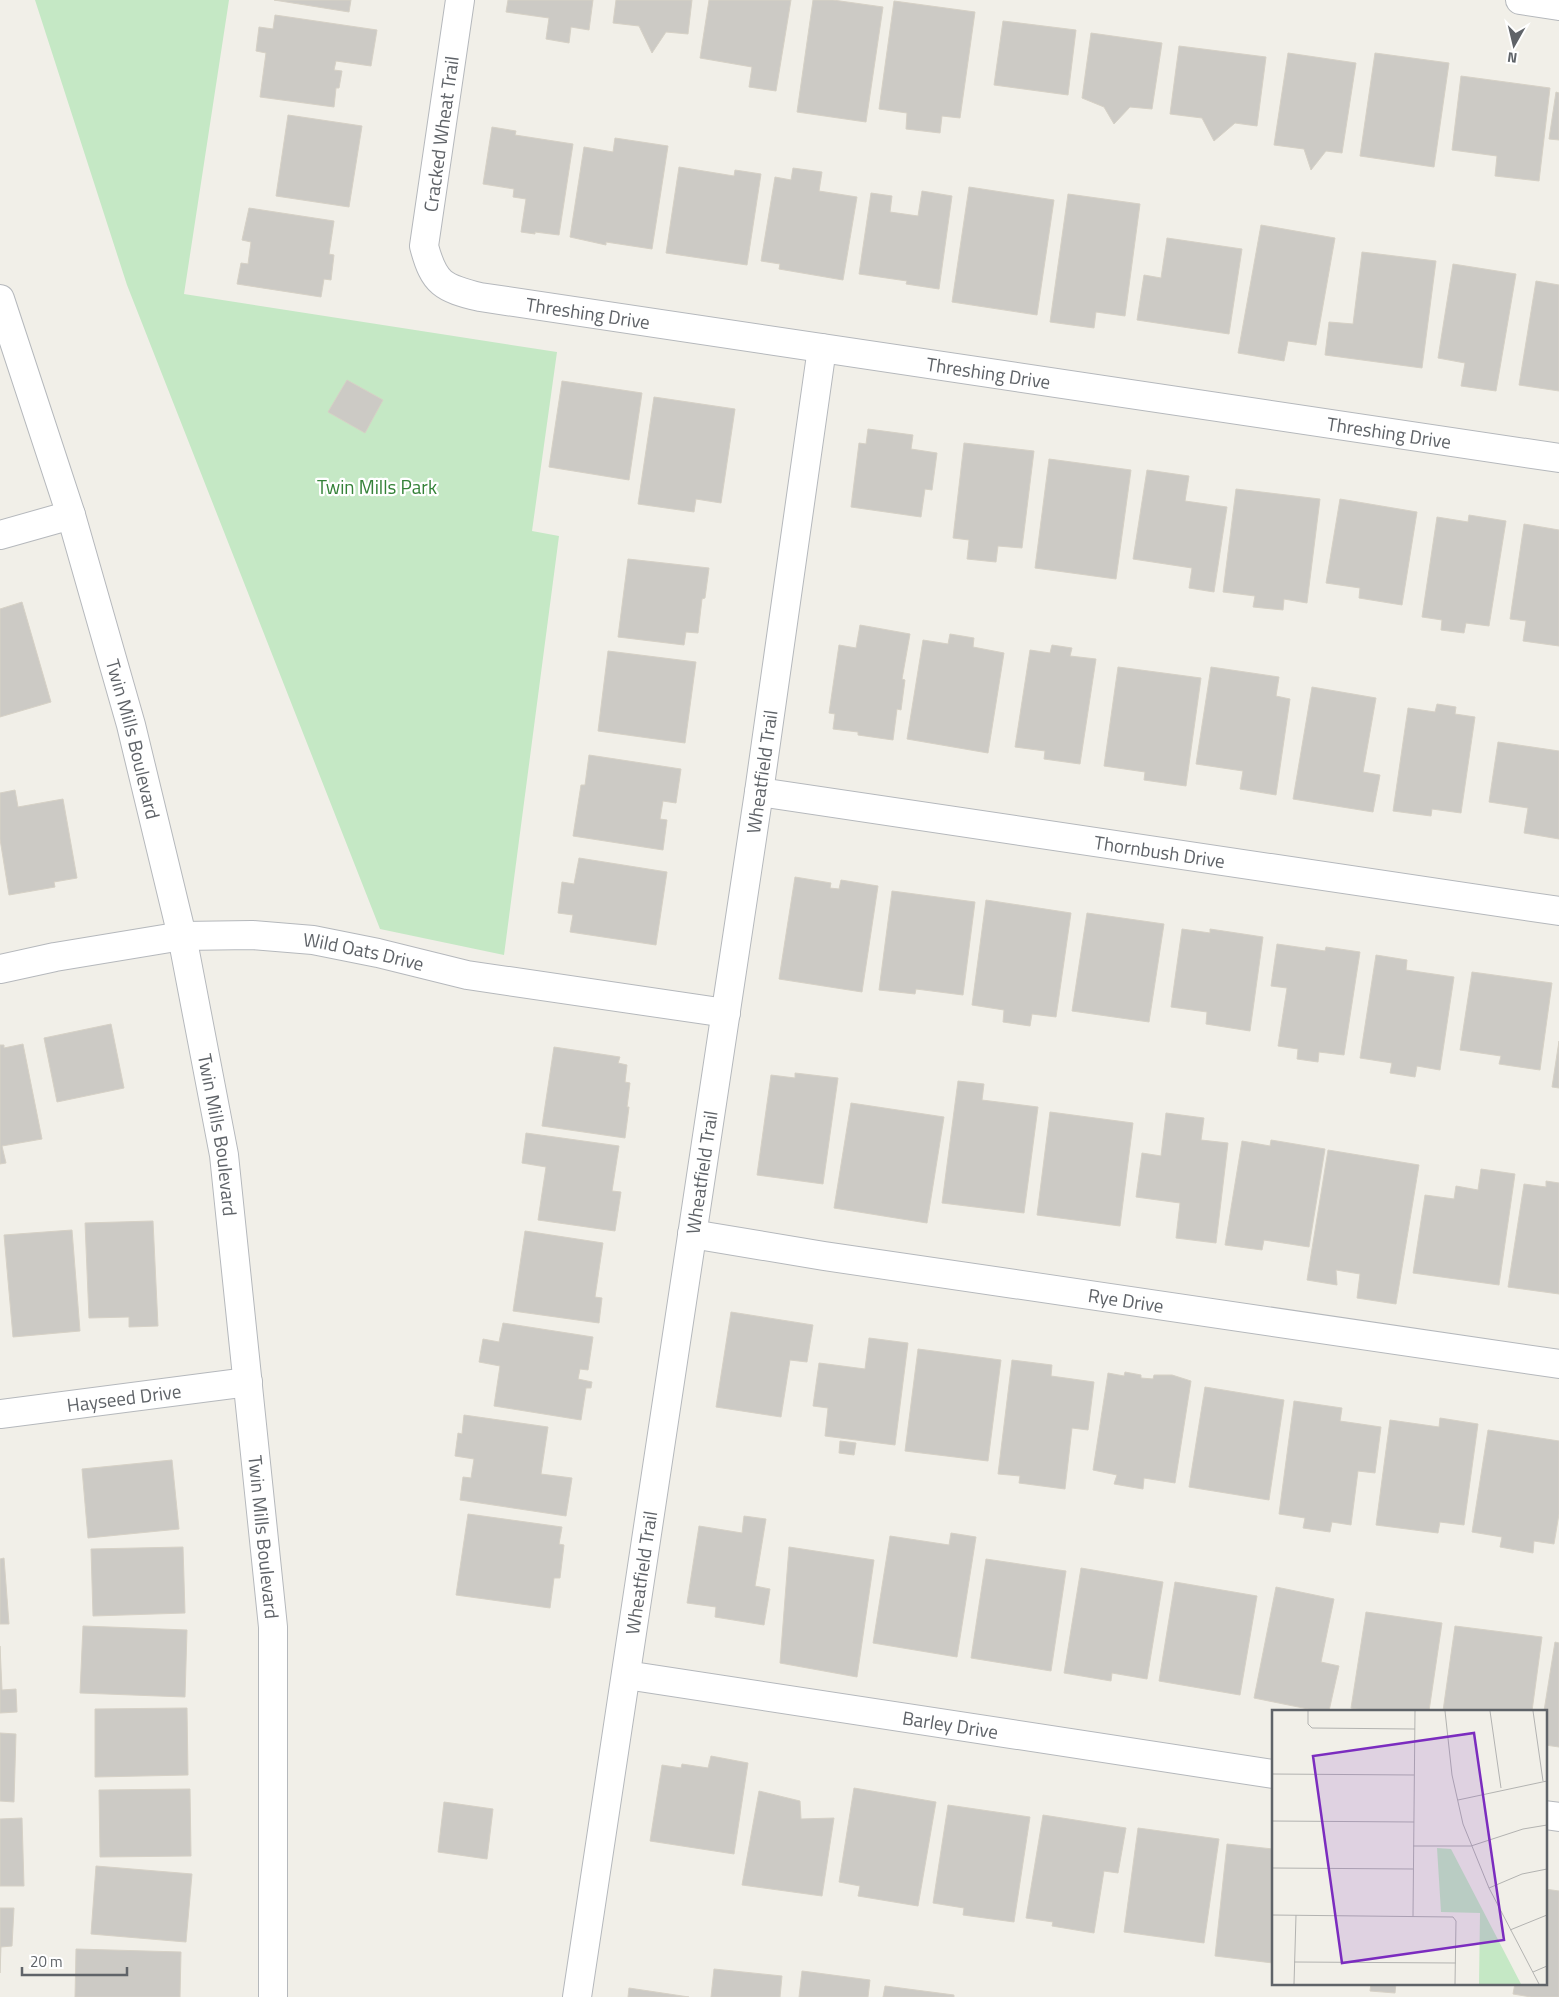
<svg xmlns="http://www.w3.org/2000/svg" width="1559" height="1997" font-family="'Titillium Web',sans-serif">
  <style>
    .green { fill: #c5e8c5 }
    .building { fill: #cccac5; stroke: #d6d1c6 }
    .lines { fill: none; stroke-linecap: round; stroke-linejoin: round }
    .minor-casing { stroke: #b5b8bc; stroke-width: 30 }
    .tertiary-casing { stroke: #b5b8bc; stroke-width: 30 }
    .minor { stroke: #fff; stroke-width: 28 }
    .tertiary { stroke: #fff; stroke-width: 28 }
    .labels { text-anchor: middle; stroke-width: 4.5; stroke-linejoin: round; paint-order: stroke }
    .street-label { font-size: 19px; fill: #5f6368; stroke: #fff }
    .park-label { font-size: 19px; fill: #348238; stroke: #fff }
    .inset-road { fill: none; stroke: #b3b3b1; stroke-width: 1 }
    .view { fill: #7b2cbf; fill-opacity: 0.15; stroke: #7b2cbf; stroke-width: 2.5 }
    .inset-edge { fill: none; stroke: #5f6368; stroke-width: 2.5 }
  </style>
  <rect width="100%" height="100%" fill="#f1efe8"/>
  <polygon class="green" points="35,0 229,0 184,294 557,352 532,531 559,536 504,955 380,929 127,285"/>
  <g class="building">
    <polygon points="274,0 351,0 349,12"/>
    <polygon points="508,0 593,0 589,30 571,27 569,43 546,39 549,18 506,12"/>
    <polygon points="616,0 692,0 688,34 666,32 652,53 639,26 613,23"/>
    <polygon points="709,0 791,0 776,91 749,87 752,67 700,58"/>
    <polygon points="813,0 833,0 883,7 866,122 797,112"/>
    <polygon points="894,1 975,12 960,118 942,116 940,133 906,129 907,113 879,109"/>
    <polygon points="275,15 377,30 371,66 336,61 334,70 342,71 339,88 336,88 334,107 260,97 266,53 256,51 259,27 273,29"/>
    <polygon points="1003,21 1076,30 1068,95 994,85"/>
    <polygon points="1091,33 1162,43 1152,109 1130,107 1114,124 1104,107 1082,98"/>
    <polygon points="1179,46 1266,57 1257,126 1235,123 1214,141 1202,118 1170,114"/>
    <polygon points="1288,53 1356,63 1342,153 1326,151 1311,170 1304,149 1274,145"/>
    <polygon points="1375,53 1449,63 1434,167 1360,156"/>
    <polygon points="1461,76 1550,88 1539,181 1495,176 1497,156 1452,150"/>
    <polygon points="1556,92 1559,93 1559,140 1549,139"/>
    <polygon points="288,115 362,126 349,207 276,196"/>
    <polygon points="492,127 516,131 515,135 573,144 559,235 535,232 535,234 521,232 526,199 513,197 514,189 483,184"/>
    <polygon points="615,138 668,146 652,249 606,242 606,245 570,237 584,147 613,152"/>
    <polygon points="679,167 734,176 735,170 761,174 747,265 666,253"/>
    <polygon points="793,168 822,172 819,191 857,197 843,280 779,269 780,264 761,261 775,177 791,180"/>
    <polygon points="969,187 1054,200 1037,315 952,302"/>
    <polygon points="922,191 952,196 939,289 906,284 907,281 859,274 871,193 892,196 890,212 918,216"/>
    <polygon points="1068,194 1140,204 1125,316 1096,312 1094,328 1050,322"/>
    <polygon points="249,208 334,221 329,254 334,255 331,280 324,279 321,297 237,284 241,263 248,264 251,242 242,240"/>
    <polygon points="1261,225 1335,238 1316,345 1288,341 1284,361 1238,353"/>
    <polygon points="1167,238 1242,249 1229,334 1137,320 1144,275 1161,278"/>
    <polygon points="1362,252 1436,261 1422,368 1325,355 1329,322 1353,324"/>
    <polygon points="1453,264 1516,274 1496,391 1461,386 1465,363 1438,358"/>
    <polygon points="1536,281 1559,285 1559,391 1519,385"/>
    <polygon points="347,380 383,400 365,433 328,412"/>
    <polygon points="562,381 642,393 629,480 549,467"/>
    <polygon points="654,397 735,409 721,503 696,499 694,512 638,504"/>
    <polygon points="868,429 913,435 911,449 937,453 932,490 925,489 921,517 851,507 859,443 866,444"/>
    <polygon points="964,443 1034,451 1022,548 998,546 996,562 967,559 969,540 953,538"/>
    <polygon points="1049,459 1131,470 1116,579 1035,568"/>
    <polygon points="1147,470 1189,476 1185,501 1227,507 1214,592 1189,588 1192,568 1133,559"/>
    <polygon points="1236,489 1320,499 1307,603 1284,599 1283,610 1253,607 1255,596 1223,592"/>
    <polygon points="1340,499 1417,512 1402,605 1359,598 1360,588 1326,583"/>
    <polygon points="1469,515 1506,521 1489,626 1466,623 1464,633 1441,630 1442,620 1422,617 1437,517 1468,522"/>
    <polygon points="1524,524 1559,530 1559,646 1523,641 1526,621 1510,619"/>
    <polygon points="628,559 709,568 705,598 702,599 698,633 686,632 684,645 618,637"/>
    <polygon points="22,602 51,702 0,717 0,609"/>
    <polygon points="860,625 910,634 902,679 905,680 901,710 897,709 893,740 858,735 858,732 833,729 835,714 829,713 839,645 856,648"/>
    <polygon points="950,634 974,638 973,647 1004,653 988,753 907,739 923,640 948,644"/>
    <polygon points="1052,645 1072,648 1070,656 1096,659 1080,764 1044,759 1045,751 1015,747 1030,650 1050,653"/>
    <polygon points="608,651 696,662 685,743 598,731"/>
    <polygon points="1118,667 1201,678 1186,786 1144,780 1145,772 1104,766"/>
    <polygon points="1211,667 1279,677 1276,696 1290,699 1276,795 1240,789 1243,771 1196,764"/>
    <polygon points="1312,687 1376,698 1363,772 1380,775 1373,812 1293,799"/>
    <polygon points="1437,704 1456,707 1455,714 1475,717 1461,813 1432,809 1431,816 1393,811 1408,708 1435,712"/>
    <polygon points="1498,742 1559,751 1559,839 1524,833 1528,808 1489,802"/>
    <polygon points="589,755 681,769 676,803 663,801 660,819 667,820 663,850 573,836 581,785 585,785"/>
    <polygon points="15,790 18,807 63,799 77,878 54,882 55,887 9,895 0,839 0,793"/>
    <polygon points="579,858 667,872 656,945 570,932 573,915 558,913 562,882 574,884"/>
    <polygon points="795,877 831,883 830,888 839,889 841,880 878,886 862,992 779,979"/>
    <polygon points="892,891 975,902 963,995 916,989 915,994 879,990"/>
    <polygon points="986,900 1071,913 1056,1017 1032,1014 1030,1026 1003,1022 1004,1010 972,1005"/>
    <polygon points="1087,913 1164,924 1149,1022 1072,1011"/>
    <polygon points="1182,929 1210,933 1210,929 1263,937 1250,1031 1206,1024 1207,1012 1171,1007"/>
    <polygon points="1277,944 1325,951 1326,947 1360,952 1344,1055 1319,1052 1318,1062 1297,1059 1298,1049 1278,1046 1287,988 1271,986"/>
    <polygon points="1376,955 1407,960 1406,970 1454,977 1440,1070 1417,1066 1415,1077 1390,1073 1392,1063 1360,1058"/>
    <polygon points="1472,972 1552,983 1540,1070 1499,1064 1501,1056 1460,1050"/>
    <polygon points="111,1024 124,1088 57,1102 44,1038"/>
    <polygon points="1559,1041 1559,1088 1552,1087"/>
    <polygon points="23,1044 42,1139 2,1146 6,1163 0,1164 0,1045 4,1045 4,1048"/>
    <polygon points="554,1047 620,1057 618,1063 627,1065 625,1082 630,1083 627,1107 629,1107 625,1138 542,1126"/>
    <polygon points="795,1073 838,1078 823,1184 757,1175 771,1075 795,1078"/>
    <polygon points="958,1081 984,1084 982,1100 1038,1107 1024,1213 942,1203"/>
    <polygon points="851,1103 944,1117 927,1223 834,1208"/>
    <polygon points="1050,1112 1133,1123 1120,1226 1037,1215"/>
    <polygon points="1166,1113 1204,1118 1201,1140 1228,1143 1216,1243 1176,1238 1180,1203 1136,1197 1142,1153 1161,1156"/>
    <polygon points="526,1133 619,1146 612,1191 621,1192 615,1231 538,1220 546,1167 522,1163"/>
    <polygon points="1271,1140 1325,1149 1309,1247 1264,1240 1262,1250 1225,1245 1242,1141 1270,1146"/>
    <polygon points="1328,1150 1419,1165 1396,1304 1357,1298 1360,1274 1336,1270 1337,1285 1307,1280"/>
    <polygon points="1481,1169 1515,1174 1499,1285 1413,1273 1425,1195 1454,1199 1456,1186 1478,1190"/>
    <polygon points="1546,1181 1559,1183 1559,1294 1508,1287 1524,1184 1546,1187"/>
    <polygon points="153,1221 158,1326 129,1327 129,1317 89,1318 85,1223"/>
    <polygon points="72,1230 80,1331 13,1337 4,1235"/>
    <polygon points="525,1231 603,1243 595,1297 602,1298 599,1323 513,1311"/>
    <polygon points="731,1312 813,1325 807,1362 790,1360 781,1417 716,1407"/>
    <polygon points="503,1323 593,1337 588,1370 580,1369 578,1379 592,1382 591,1388 586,1388 581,1420 494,1406 500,1366 479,1362 483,1339 499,1342"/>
    <polygon points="869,1338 908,1343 895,1445 825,1436 828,1408 813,1406 819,1363 865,1369"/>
    <polygon points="918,1349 1001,1360 988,1461 905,1451"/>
    <polygon points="1012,1360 1052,1365 1051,1376 1094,1382 1088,1430 1072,1428 1065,1489 1019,1483 1020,1476 998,1474"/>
    <polygon points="1125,1372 1141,1375 1141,1378 1153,1379 1154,1375 1172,1375 1191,1381 1175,1483 1144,1478 1143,1489 1114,1484 1117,1475 1093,1470 1108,1373 1124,1376"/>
    <polygon points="1205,1387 1284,1400 1269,1500 1189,1487"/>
    <polygon points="1294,1401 1342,1408 1340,1421 1381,1427 1375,1473 1358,1471 1351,1525 1332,1522 1330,1532 1303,1528 1305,1518 1279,1514"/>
    <polygon points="464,1415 548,1427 541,1474 572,1478 566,1516 460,1500 463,1477 471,1478 474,1459 455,1456 458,1433 462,1434"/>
    <polygon points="1440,1418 1478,1424 1464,1525 1440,1522 1438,1533 1376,1525 1390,1420 1439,1427"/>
    <polygon points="1488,1430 1559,1441 1559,1514 1554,1544 1534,1541 1533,1553 1500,1547 1502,1537 1472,1532"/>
    <polygon points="840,1441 856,1443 854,1455 839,1453"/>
    <polygon points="172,1460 179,1529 88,1538 82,1469"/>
    <polygon points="468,1514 562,1527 559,1544 564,1545 560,1578 554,1578 550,1608 456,1595"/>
    <polygon points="744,1516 766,1519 755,1586 770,1589 764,1625 715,1617 716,1607 687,1603 699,1526 742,1533"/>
    <polygon points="951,1533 976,1537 957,1657 873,1643 890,1536 949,1545"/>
    <polygon points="183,1547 185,1613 93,1616 91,1549"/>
    <polygon points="789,1547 874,1560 857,1677 780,1663"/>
    <polygon points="4,1558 9,1624 0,1624 0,1559"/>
    <polygon points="986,1559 1066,1571 1051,1671 971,1658"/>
    <polygon points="1081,1568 1163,1582 1147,1679 1112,1673 1111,1681 1064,1673"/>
    <polygon points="1175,1582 1257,1596 1240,1695 1159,1681"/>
    <polygon points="1276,1587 1334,1599 1321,1662 1339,1666 1329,1711 1318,1711 1254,1698"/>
    <polygon points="1366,1612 1442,1623 1429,1711 1368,1711 1351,1708"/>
    <polygon points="83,1626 187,1630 185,1697 80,1693"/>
    <polygon points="1455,1626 1542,1637 1532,1711 1443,1711"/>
    <polygon points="1555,1642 1559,1643 1559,1747 1545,1745 1544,1711"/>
    <polygon points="0,1646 2,1690 16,1689 17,1712 0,1713"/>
    <polygon points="187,1708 188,1775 95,1777 95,1709"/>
    <polygon points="0,1733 16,1734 14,1802 0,1801"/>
    <polygon points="711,1756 748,1763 734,1854 650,1841 662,1765 681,1768 682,1764 708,1768"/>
    <polygon points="854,1788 936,1802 918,1906 858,1896 860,1886 839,1882"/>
    <polygon points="190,1789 191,1856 100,1857 99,1790"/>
    <polygon points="759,1791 800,1801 801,1819 834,1818 822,1896 742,1885"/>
    <polygon points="444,1802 493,1809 487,1859 438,1852"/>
    <polygon points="948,1805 1030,1817 1014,1922 963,1915 964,1908 933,1903"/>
    <polygon points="1043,1815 1126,1828 1118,1873 1104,1871 1094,1933 1052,1926 1053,1922 1026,1918"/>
    <polygon points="22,1818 24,1886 0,1886 0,1819"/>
    <polygon points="1138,1828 1219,1839 1204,1943 1124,1932"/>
    <polygon points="1227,1844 1273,1849 1273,1963 1215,1956"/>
    <polygon points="96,1866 192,1874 186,1942 91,1934"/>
    <polygon points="1545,1889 1559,1891 1559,1997 1531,1997 1513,1994 1515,1983 1545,1983"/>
    <polygon points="0,1908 14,1908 12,1946 1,1947 0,1973"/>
    <polygon points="76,1949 181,1952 180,1997 75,1997"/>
    <polygon points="714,1969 782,1976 780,1997 711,1997"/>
    <polygon points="802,1971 870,1980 868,1997 799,1997"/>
    <polygon points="1371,1983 1396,1983 1395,1993 1370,1991"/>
    <polygon points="885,1986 954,1995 954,1997 883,1997"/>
    <polygon points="629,1988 689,1997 628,1997"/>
  </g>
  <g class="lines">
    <defs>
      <g id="minor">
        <path id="s1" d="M460,0l-36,246c10,38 19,42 56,51l1079,161"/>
        <polyline points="1520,0 1559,6"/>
        <polyline points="0,535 71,515"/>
        <path id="s2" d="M759,792l800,119"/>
        <path id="s3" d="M0,969l55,-12 127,-21 70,-1 61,5 65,13 89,22 259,38"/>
        <path id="s4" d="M692,1234l132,22 735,108"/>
        <path id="s5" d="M0,1414l248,-32"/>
        <path id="s6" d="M626,1675l647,99"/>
        <polyline points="1545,1815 1559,1817"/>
        <path id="s7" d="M577,1997l182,-1205 63,-444"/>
      </g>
      <g id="tertiary">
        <path id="s8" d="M0,299l71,216 60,210 51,211 42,219 49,472v370"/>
      </g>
    </defs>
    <use href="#minor" class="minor-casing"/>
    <use href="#tertiary" class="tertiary-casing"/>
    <use href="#minor" class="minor"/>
    <use href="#tertiary" class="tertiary"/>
  </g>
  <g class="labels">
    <g class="street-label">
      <text transform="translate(441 134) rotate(-82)" y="7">Cracked Wheat Trail</text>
      <text dy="7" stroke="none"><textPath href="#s1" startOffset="440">Threshing Drive</textPath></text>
      <text dy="7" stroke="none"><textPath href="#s1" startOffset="845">Threshing Drive</textPath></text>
      <text dy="7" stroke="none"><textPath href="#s1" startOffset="1250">Threshing Drive</textPath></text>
      <text dy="7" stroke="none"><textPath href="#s8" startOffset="460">Twin Mills Boulevard</textPath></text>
      <text dy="7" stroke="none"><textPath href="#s7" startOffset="1239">Wheatfield Trail</textPath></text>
      <text dy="7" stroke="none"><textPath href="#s2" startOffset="405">Thornbush Drive</textPath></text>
      <text dy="7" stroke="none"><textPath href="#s3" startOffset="368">Wild Oats Drive</textPath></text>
      <text dy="7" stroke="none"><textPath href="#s8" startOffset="865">Twin Mills Boulevard</textPath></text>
      <text dy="7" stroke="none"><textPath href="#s7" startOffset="834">Wheatfield Trail</textPath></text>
      <text dy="7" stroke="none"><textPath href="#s4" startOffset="439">Rye Drive</textPath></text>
      <text dy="7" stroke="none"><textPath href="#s5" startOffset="125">Hayseed Drive</textPath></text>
      <text dy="7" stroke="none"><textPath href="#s8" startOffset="1270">Twin Mills Boulevard</textPath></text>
      <text dy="7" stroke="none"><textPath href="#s7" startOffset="429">Wheatfield Trail</textPath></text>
      <text dy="7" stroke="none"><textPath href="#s6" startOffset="328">Barley Drive</textPath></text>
    </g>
    <g class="park-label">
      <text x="377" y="494">Twin Mills Park</text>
    </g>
  </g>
  <g transform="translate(1272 1710)">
    <rect width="275" height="275" fill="#f1efe8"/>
    <path d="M165,138l14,1 70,135h-42l1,-71 -39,-1z" fill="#c5e8c5"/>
    <path class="inset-road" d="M36,1v13l4,4 103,1M173,1l7,64 11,49 26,64 50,96M218,1l11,77M261,1l10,70M0,64l142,1M186,90l89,-19M0,111l142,1M141,136h58l52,-17 24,-4M0,158l141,1M217,178l33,-14 25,-5M0,205l181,2 3,4 -1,63M141,206l2,-205M238,220l37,-15M22,252l162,1M261,262l14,-6M22,274l2,-69"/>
    <path class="view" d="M202,23l30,207 -162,23 -29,-207z"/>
    <rect width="275" height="275" class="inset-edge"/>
  </g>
  <g transform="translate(1514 45) rotate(188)" stroke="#ffffff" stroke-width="4" paint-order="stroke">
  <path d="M0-4L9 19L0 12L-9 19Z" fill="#5f6368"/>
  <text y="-8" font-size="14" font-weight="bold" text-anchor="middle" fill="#5f6368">N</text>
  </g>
  <path d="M22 1967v8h105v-8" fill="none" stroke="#5f6368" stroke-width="2.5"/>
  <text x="30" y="1967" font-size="15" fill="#5f6368" stroke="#ffffff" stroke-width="4" paint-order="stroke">20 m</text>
</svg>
